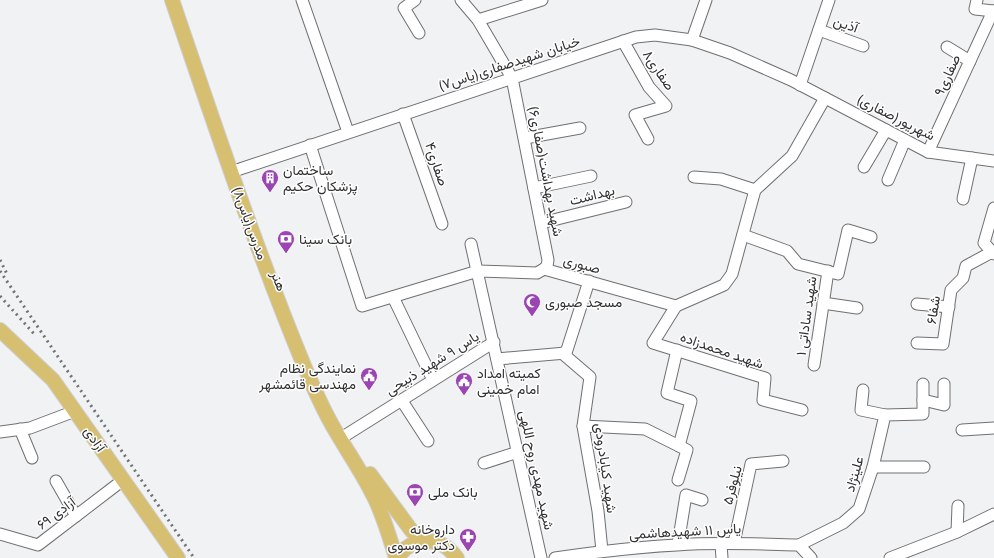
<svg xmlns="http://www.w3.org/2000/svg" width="994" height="558" font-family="'Nunito Sans',Vazirmatn,sans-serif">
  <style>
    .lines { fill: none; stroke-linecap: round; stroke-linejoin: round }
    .minor-casing { stroke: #6f7072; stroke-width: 13 }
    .major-casing { stroke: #cecece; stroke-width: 16 }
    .minor { stroke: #fff; stroke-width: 11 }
    .major { stroke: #d7bf71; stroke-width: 14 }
    .rail { stroke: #717273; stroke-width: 3; stroke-dasharray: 2 4; stroke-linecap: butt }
    .labels { text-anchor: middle; stroke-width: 3; stroke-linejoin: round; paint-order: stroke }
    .street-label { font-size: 14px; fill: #313132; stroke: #fff }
    .poi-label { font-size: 14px; fill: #313132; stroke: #fff; text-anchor: start }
  </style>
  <rect width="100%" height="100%" fill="#f0f2f4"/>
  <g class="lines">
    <defs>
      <g id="minor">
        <polyline points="302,0 348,132"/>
        <polyline points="415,0 404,8 419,33"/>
        <polyline points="461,0 478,20 512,78 548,260 547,266 544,269"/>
        <polyline points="977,0 975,9 994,11"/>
        <polyline points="478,20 542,0"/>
        <polyline points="819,30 863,46"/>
        <polyline points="692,40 706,0"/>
        <polyline points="623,41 649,87 666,106 635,115 648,139"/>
        <polyline points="947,47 970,61"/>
        <polyline points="800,85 829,0"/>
        <polyline points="403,114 442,224"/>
        <polyline points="525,138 580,128"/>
        <polyline points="310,145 362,306 478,271 537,273 544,269 676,306"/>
        <polyline points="928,152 993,11"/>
        <polyline points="864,167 886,130"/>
        <polyline points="237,170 636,37 655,35 692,40 730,53 791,80 928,152 994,161"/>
        <polyline points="694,177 721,179 755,190"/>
        <polyline points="888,180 905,140"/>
        <polyline points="534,188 591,176"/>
        <polyline points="963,199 972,158"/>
        <polyline points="994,208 984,243 994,254"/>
        <polyline points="541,223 626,202"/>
        <polyline points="743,235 787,251 798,264 838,274 848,230 871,237"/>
        <polyline points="471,244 541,558"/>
        <polyline points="393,297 433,380"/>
        <polyline points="823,303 857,308"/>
        <polyline points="917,304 949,307"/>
        <polyline points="676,306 724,285 732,274 755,190 792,156 825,98"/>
        <polyline points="676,306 653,343 765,378 763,400 802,410"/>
        <polyline points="917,343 943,344 951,290 963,278 966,266 992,252"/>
        <polyline points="677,350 667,393 691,401 679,446"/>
        <polyline points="562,353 590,377 583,426 598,511 602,551"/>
        <polyline points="497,359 566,353 589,281"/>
        <polyline points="814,365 828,271"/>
        <polyline points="863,390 861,410 885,415"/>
        <polyline points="923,400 944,405 944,384"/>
        <polyline points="402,401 428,441"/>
        <polyline points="583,426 645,429 687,450 678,480"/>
        <polyline points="20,429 32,458"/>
        <polyline points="962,430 994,428"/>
        <polyline points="0,432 30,428 75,411"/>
        <polyline points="346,435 494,342"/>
        <polyline points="484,463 518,452"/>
        <polyline points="873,467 924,467"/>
        <polyline points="56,481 76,516"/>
        <polyline points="957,532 958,506"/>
        <polyline points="0,534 38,545 123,480"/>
        <polyline points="734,543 751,464 783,461"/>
        <polyline points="678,544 686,495 702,500"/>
        <polyline points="721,544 722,558"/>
        <polyline points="799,545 843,523 859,509 873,467 885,415 923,414 923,384"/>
        <path d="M555,558c41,-6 81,-11 122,-13 40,-3 81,-1 122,0l12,13"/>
        <polyline points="890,558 957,532 994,514"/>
      </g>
      <g id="major">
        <path d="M172,0c42,123 83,247 133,368 9,21 18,42 30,62 12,21 26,41 37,63 11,20 17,43 24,65"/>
        <polyline points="0,330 53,380 178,558"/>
        <polyline points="370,474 411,530 423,541"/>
        <path d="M398,558c8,-16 30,-21 45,-13 6,3 10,8 14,13"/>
      </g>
    </defs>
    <use href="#minor" class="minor-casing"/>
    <use href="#major" class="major-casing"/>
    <use href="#minor" class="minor"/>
    <use href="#major" class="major"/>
    <g class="rail">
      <polyline points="0,260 8,276"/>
      <polyline points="0,271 194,558"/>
      <polyline points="0,296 36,336"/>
    </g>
  </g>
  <defs>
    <symbol id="building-pin" viewBox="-11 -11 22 30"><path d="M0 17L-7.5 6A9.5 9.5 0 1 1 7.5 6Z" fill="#9b45b2" stroke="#fff"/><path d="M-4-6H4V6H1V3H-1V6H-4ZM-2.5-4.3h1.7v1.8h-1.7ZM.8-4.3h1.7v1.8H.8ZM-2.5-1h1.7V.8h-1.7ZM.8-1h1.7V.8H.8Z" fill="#fff"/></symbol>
    <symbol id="bank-pin" viewBox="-11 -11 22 30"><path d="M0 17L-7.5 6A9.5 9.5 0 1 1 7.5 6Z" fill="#9b45b2" stroke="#fff"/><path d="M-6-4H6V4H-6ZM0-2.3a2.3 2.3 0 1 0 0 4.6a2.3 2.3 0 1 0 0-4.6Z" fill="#fff"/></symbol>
    <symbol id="mosque-pin" viewBox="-11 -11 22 30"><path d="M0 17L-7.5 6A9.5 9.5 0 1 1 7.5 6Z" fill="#9b45b2" stroke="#fff"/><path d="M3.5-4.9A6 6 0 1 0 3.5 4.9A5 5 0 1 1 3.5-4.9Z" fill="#fff"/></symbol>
    <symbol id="civic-pin" viewBox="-11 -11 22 30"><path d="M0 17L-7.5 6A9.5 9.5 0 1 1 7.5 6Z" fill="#9b45b2" stroke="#fff"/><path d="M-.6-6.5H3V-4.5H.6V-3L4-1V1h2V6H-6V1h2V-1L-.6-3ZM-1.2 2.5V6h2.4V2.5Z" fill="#fff"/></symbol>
    <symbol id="pharmacy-pin" viewBox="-11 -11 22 30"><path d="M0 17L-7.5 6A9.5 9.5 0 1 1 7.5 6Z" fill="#9b45b2" stroke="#fff"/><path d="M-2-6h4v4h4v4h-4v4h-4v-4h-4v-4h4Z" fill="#fff"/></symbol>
  </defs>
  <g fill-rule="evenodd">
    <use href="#building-pin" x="260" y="168" width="20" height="27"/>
    <use href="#bank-pin" x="276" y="229" width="20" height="27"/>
    <use href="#mosque-pin" x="522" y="292" width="20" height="27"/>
    <use href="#civic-pin" x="359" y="366" width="20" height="27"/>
    <use href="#civic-pin" x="454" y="371" width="20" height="27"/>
    <use href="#bank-pin" x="405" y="482" width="20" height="27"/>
    <use href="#pharmacy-pin" x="458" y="527" width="20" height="27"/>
  </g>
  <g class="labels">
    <g class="street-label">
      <text transform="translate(846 24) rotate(20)" y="5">آذین</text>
      <text transform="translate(509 63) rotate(-18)" y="5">خیابان شهیدصفاری(یاس۷)</text>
      <text transform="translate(659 70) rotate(56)" y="5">صفاری۸</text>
      <text transform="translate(947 75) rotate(-65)" y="5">صفاری۹</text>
      <text transform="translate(896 117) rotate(27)" y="5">شهریور(صفاری)</text>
      <text transform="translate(437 164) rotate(71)" y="5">صفاری۴</text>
      <text transform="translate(546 171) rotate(79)" y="5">شهید بهداشت(صفاری۶)</text>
      <text transform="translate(592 195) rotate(-14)" y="5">بهداشت</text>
      <text transform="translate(250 223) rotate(70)" y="5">مدرس(یاس۸)</text>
      <text transform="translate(582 264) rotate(15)" y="5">صبوری</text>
      <text transform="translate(279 281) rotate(69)" y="5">هنر</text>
      <text transform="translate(933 310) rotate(-81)" y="5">شفا۶</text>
      <text transform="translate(806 316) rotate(-82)" y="5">شهید ساداتی ۱</text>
      <text transform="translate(722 350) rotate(19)" y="5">شهید محمدزاده</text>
      <text transform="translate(432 363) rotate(-32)" y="5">یاس ۹ شهید ذبیحی</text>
      <text transform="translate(95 439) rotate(55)" y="5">آزادی</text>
      <text transform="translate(606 468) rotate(82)" y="5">شهید کیابادرودی</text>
      <text transform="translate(537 470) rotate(78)" y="5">شهید مهدی روح اللهی</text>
      <text transform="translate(854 474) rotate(-74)" y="5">علینژاد</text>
      <text transform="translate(732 485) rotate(-75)" y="5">نیلوفر۵</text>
      <text transform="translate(56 513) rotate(-37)" y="5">آزادی ۶۹</text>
      <text transform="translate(685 531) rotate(-3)" y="5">یاس ۱۱ شهیدهاشمی</text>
    </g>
    <g class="poi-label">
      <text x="283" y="175">ساختمان<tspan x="283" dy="16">پزشکان حکیم</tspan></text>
      <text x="299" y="244">بانک سینا</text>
      <text x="545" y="307">مسجد صبوری</text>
      <text x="356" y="373" text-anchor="end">نمایندگی نظام<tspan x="356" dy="16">مهندسی قائمشهر</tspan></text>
      <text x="477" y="378">کمیته امداد<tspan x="477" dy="16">امام خمینی</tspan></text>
      <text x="428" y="497">بانک ملی</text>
      <text x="455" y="534" text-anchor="end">داروخانه<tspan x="455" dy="16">دکتر موسوی</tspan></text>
    </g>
  </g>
</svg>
